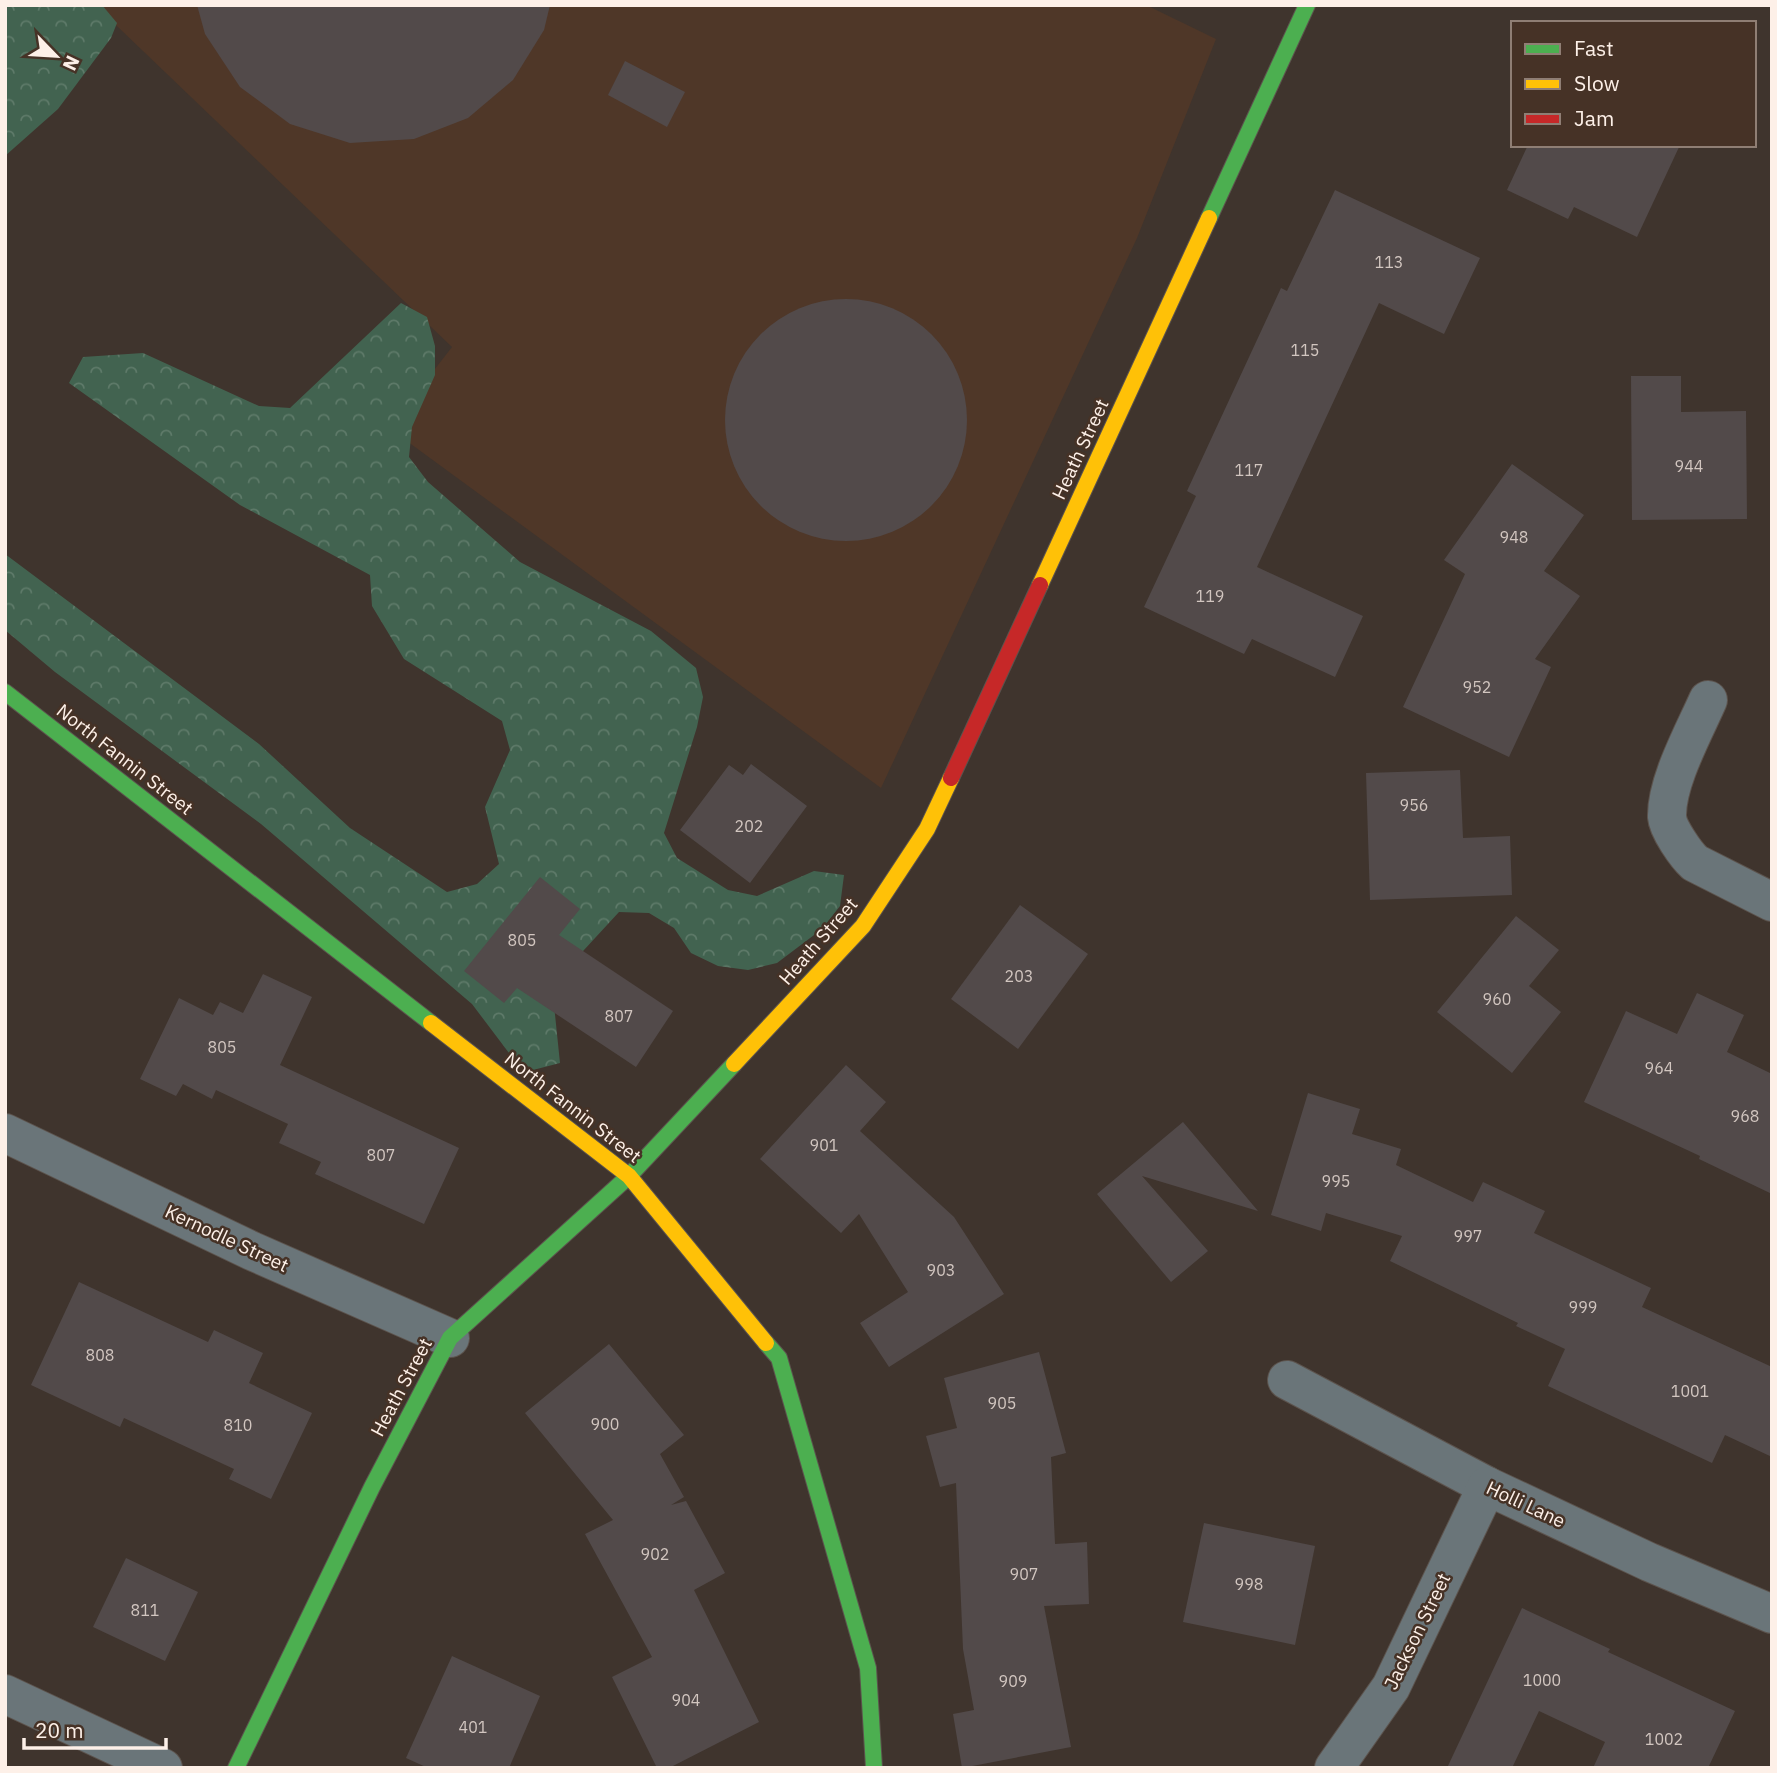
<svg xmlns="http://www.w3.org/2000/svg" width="1777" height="1773" font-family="'IBM Plex Sans',sans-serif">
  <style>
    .built { fill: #4f3728 }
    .forest { fill: url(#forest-crowns) }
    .building { fill: #524a4a }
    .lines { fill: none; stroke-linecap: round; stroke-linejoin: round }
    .street-casing { stroke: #5c534d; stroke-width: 40 }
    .fast-casing { stroke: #5c534d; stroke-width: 18 }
    .slow-casing { stroke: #5c534d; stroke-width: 18 }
    .jam-casing { stroke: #5c534d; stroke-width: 18 }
    .street { stroke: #6a7579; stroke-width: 38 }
    .fast { stroke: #4caf50; stroke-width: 16 }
    .slow { stroke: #ffc107; stroke-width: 16 }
    .jam { stroke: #c62828; stroke-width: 16 }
    .labels { text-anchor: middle; stroke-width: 5; stroke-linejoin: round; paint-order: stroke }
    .number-label { font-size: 16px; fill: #d2c6c0 }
    .street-label { font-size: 19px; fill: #fdf0e8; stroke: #463226 }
  </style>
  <defs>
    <pattern id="forest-crowns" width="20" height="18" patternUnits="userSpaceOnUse" patternTransform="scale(1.75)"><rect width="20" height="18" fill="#426350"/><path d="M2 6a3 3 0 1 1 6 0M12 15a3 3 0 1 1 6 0" fill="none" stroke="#5e7a69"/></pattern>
  </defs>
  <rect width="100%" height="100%" fill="#3f342d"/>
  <polygon class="built" points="95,5 1146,5 1216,39 1137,238 881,788 389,428 452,347"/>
  <g class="forest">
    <polygon points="5,5 102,5 117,23 111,38 58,109 5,156"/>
    <polygon points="401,303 427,317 435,346 435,375 412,427 409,457 428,482 520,562 651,631 696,668 703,697 697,727 664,833 677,858 728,890 757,896 814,871 844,875 840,906 822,929 777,963 748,970 718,966 691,953 674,928 649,913 619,912 560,976 554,1005 560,1063 533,1070 509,1053 472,1004 261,824 55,672 5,630 5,554 259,744 350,828 447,892 477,884 499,864 485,807 510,750 502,721 404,659 372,606 370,575 240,505 69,383 83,357 143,353 259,406 290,408"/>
  </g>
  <g class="building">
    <polygon points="197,5 550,5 544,30 513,80 468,118 414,139 350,143 290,124 240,87 205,34"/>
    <polygon points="625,61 685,92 667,127 608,95"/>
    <polygon points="1528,145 1680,145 1637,237 1574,207 1568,219 1507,190"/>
    <polygon points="1335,190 1480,258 1444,334 1379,303 1257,567 1363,616 1335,677 1252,639 1244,654 1144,607 1196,496 1187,491 1281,288 1287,291"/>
    <circle cx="846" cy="420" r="121"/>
    <polygon points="1631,376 1681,376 1681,412 1746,411 1747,519 1632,520"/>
    <polygon points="1512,464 1584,515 1544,571 1580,596 1535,659 1551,667 1509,757 1403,707 1465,574 1444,560"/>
    <polygon points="751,764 807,806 750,883 680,830 729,765 743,775"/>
    <polygon points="1460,770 1463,838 1510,836 1512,895 1370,900 1366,773"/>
    <polygon points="540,877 580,909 559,935 673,1011 636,1067 517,988 504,1003 464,971"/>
    <polygon points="1020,905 1088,954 1018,1049 951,999"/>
    <polygon points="1516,916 1559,950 1529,986 1561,1012 1512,1073 1437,1012"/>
    <polygon points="263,974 312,997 280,1065 459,1148 424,1224 315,1174 321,1162 279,1143 288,1124 216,1090 212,1099 183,1084 176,1096 140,1079 179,998 213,1015 220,1002 243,1013"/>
    <polygon points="1697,993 1744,1015 1727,1052 1772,1074 1772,1194 1699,1159 1700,1156 1584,1102 1626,1011 1677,1034"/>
    <polygon points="846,1065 886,1102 860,1131 954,1217 1004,1294 889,1367 860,1323 908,1292 859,1214 841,1233 760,1159"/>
    <polygon points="1308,1093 1360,1109 1352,1134 1401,1149 1396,1165 1473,1202 1483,1182 1545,1211 1534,1233 1651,1288 1642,1307 1772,1367 1772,1457 1725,1435 1712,1463 1548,1386 1565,1349 1516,1326 1518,1323 1390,1261 1402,1236 1326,1213 1321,1231 1271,1215"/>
    <polygon points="1183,1122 1258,1211 1142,1176 1208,1251 1171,1282 1097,1194"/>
    <polygon points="79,1282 208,1342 214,1330 263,1353 249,1383 312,1413 271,1499 229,1479 234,1469 124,1418 120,1427 31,1385"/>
    <polygon points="609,1344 684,1435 660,1454 684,1497 671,1505 686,1501 725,1573 694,1590 759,1722 669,1768 657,1768 612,1677 652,1657 585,1534 613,1520 525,1413"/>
    <polygon points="1039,1352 1066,1453 1051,1457 1055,1544 1087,1542 1089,1604 1044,1606 1071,1747 962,1768 953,1714 974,1710 963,1649 956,1483 940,1487 926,1436 957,1428 944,1378"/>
    <polygon points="1204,1523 1315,1546 1295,1645 1183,1622"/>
    <polygon points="126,1558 198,1592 165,1661 93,1627"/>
    <polygon points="1522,1608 1610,1649 1608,1652 1735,1711 1708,1768 1593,1768 1605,1742 1539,1711 1512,1768 1447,1768"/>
    <polygon points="452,1656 540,1696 509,1768 428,1768 406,1758"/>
  </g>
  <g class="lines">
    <defs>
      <g id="street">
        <path d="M1708,700c-14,32 -42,82 -41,117 1,12 19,38 28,46l77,39"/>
        <polyline points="5,1133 252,1251 450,1338"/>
        <polyline points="1287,1380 1487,1486 1649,1562 1772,1614"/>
        <polyline points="5,1694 163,1768"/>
        <polyline points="1334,1768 1391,1687 1487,1486"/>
      </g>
      <g id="fast">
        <polyline points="1209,218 1307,5"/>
        <polyline points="5,692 431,1023"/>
        <polyline points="766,1343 779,1358 868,1668 874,1768"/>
        <polyline points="236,1768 372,1487 450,1338 629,1176 734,1064"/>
      </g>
      <g id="slow">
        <polyline points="1040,585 1209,218"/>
        <polyline points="431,1023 629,1176 766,1343"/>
        <polyline points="734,1064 863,926 927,829 951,778"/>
      </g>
      <polyline id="jam" points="951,778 1040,585"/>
    </defs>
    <use href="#street" class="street-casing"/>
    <use href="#fast" class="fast-casing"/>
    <use href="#slow" class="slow-casing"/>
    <use href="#jam" class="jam-casing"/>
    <use href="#street" class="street"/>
    <use href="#fast" class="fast"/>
    <use href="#slow" class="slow"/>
    <use href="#jam" class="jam"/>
  </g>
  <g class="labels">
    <g class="number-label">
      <text x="1389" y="268">113</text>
      <text x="1305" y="356">115</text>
      <text x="1689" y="472">944</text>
      <text x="1249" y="476">117</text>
      <text x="1514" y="543">948</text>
      <text x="1210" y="602">119</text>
      <text x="1477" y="693">952</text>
      <text x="1414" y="811">956</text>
      <text x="749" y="832">202</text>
      <text x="522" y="946">805</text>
      <text x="1019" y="982">203</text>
      <text x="1497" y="1005">960</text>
      <text x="619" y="1022">807</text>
      <text x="222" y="1053">805</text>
      <text x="1659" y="1074">964</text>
      <text x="1745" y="1122">968</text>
      <text x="824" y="1151">901</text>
      <text x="381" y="1161">807</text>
      <text x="1336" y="1187">995</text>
      <text x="1468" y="1242">997</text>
      <text x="941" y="1276">903</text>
      <text x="1583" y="1313">999</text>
      <text x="100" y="1361">808</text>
      <text x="1690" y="1397">1001</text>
      <text x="1002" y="1409">905</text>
      <text x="605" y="1430">900</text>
      <text x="238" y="1431">810</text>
      <text x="655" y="1560">902</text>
      <text x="1024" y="1580">907</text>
      <text x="1249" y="1590">998</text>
      <text x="145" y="1616">811</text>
      <text x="1542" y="1686">1000</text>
      <text x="1013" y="1687">909</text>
      <text x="686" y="1706">904</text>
      <text x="473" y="1733">401</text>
      <text x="1664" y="1745">1002</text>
    </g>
    <g class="street-label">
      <text transform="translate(1080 449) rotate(-65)" y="7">Heath Street</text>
      <text transform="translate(125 759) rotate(38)" y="7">North Fannin Street</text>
      <text transform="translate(818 941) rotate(-49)" y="7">Heath Street</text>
      <text transform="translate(573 1107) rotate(38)" y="7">North Fannin Street</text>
      <text transform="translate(227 1238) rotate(25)" y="7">Kernodle Street</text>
      <text transform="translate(401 1387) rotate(-62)" y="7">Heath Street</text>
      <text transform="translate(1526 1504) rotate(25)" y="7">Holli Lane</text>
      <text transform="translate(1417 1631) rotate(-64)" y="7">Jackson Street</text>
    </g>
  </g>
  <rect width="1777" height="1773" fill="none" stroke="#fdf0e8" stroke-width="14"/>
  <rect x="1511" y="21" width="245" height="126" fill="#463226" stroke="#8f7e74" stroke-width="2"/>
  <rect x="1525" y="44" width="35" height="10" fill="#4caf50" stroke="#8f7e74" stroke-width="2"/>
  <text x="1574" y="56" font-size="21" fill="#fdf0e8">Fast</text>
  <rect x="1525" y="79" width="35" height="10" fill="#ffc107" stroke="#8f7e74" stroke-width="2"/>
  <text x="1574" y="91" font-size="21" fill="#fdf0e8">Slow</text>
  <rect x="1525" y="114" width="35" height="10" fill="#c62828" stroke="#8f7e74" stroke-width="2"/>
  <text x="1574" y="126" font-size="21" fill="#fdf0e8">Jam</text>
  <g transform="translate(56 56) rotate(115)" stroke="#463226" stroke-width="5" paint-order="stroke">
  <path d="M0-5L12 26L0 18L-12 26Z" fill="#fdf0e8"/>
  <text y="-10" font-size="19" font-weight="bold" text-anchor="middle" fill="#fdf0e8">N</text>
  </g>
  <path d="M24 1738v10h142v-10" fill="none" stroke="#fdf0e8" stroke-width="3.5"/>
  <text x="35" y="1738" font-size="21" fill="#fdf0e8" stroke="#463226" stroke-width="5" paint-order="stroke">20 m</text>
</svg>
